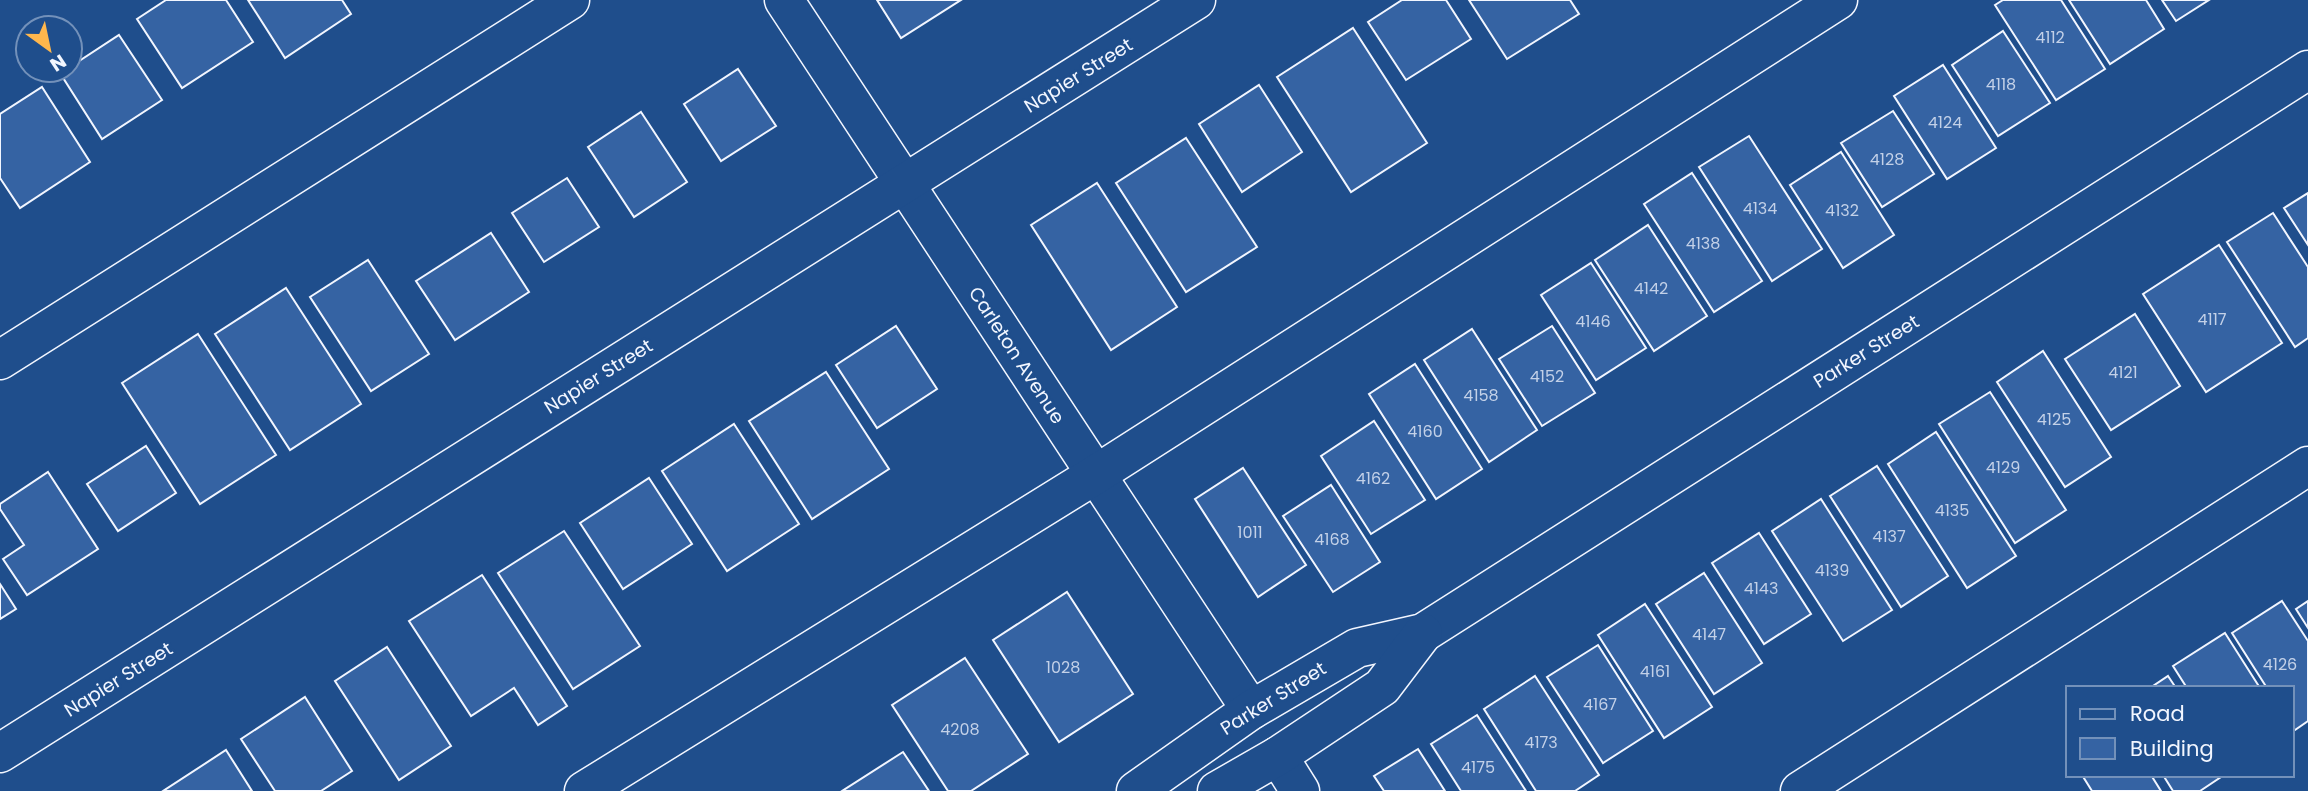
<svg xmlns="http://www.w3.org/2000/svg" width="2308" height="791" font-family="Poppins,sans-serif">
  <style>
    .building { fill: #3563a3; stroke: #f2f6ff; stroke-width: 2 }
    .lines { fill: none; stroke-linecap: round; stroke-linejoin: round }
    .minor-casing { stroke: #f2f6ff; stroke-width: 41 }
    .minor { stroke: #1f4e8c; stroke-width: 38 }
    .labels { text-anchor: middle; stroke-width: 5; stroke-linejoin: round; paint-order: stroke }
    .number-label { font-size: 16px; fill: #c3d1e8 }
    .street-label { font-size: 19px; fill: #f2f6ff; stroke: #1f4e8c }
  </style>
  <rect width="100%" height="100%" fill="#1f4e8c"/>
  <g class="building">
    <polygon points="166,0 226,0 253,42 182,88 137,19"/>
    <polygon points="248,0 342,0 351,14 285,58"/>
    <polygon points="877,0 961,0 901,38"/>
    <polygon points="1402,0 1446,0 1471,39 1406,80 1368,22"/>
    <polygon points="1469,0 1570,0 1579,14 1507,59"/>
    <polygon points="2003,0 2061,0 2105,69 2056,100 1995,5"/>
    <polygon points="2069,0 2146,0 2164,29 2110,64"/>
    <polygon points="2162,0 2209,0 2176,21"/>
    <polygon points="1353,28 1427,143 1351,192 1277,77"/>
    <polygon points="2003,31 2050,103 1998,136 1952,65"/>
    <polygon points="119,35 162,100 102,139 60,73 70,70 70,67"/>
    <polygon points="1943,65 1996,148 1947,179 1894,96"/>
    <polygon points="738,69 776,126 721,161 684,104"/>
    <polygon points="1259,85 1302,152 1242,192 1199,124"/>
    <polygon points="42,87 90,162 20,208 0,178 0,114"/>
    <polygon points="1893,111 1934,174 1882,207 1841,143"/>
    <polygon points="641,112 687,182 634,217 588,147"/>
    <polygon points="1749,136 1822,249 1772,281 1699,167"/>
    <polygon points="1186,138 1257,247 1186,292 1116,183"/>
    <polygon points="1841,152 1894,235 1843,268 1790,185"/>
    <polygon points="1692,173 1762,281 1714,312 1644,204"/>
    <polygon points="567,178 599,227 544,262 512,213"/>
    <polygon points="1097,183 1177,307 1111,350 1031,225"/>
    <polygon points="2308,193 2308,245 2284,208"/>
    <polygon points="2273,213 2308,267 2308,338 2295,347 2227,242"/>
    <polygon points="1648,225 1707,316 1654,351 1595,260"/>
    <polygon points="491,233 529,292 455,340 416,281"/>
    <polygon points="2219,245 2282,343 2206,392 2143,294"/>
    <polygon points="368,260 429,354 371,391 310,297"/>
    <polygon points="1591,263 1646,348 1596,380 1541,295"/>
    <polygon points="286,288 361,404 290,450 215,334"/>
    <polygon points="2135,314 2180,386 2111,430 2065,359"/>
    <polygon points="896,326 937,389 877,428 836,365"/>
    <polygon points="1552,326 1595,393 1542,426 1499,359"/>
    <polygon points="1472,329 1537,430 1489,462 1424,360"/>
    <polygon points="198,334 276,455 200,504 122,383"/>
    <polygon points="2043,351 2111,457 2065,487 1997,382"/>
    <polygon points="1415,364 1482,469 1436,499 1369,394"/>
    <polygon points="826,372 889,469 812,519 749,421"/>
    <polygon points="1990,392 2066,510 2015,543 1939,424"/>
    <polygon points="1374,421 1425,500 1371,534 1321,456"/>
    <polygon points="734,424 799,524 727,571 662,471"/>
    <polygon points="1936,432 2016,556 1967,588 1888,464"/>
    <polygon points="146,446 176,493 118,531 87,484"/>
    <polygon points="1877,466 1948,576 1901,607 1830,496"/>
    <polygon points="1243,468 1306,565 1258,597 1195,499"/>
    <polygon points="48,472 98,549 27,595 3,559 24,545 0,509 0,504"/>
    <polygon points="649,478 692,544 623,589 580,523"/>
    <polygon points="1331,485 1380,562 1333,592 1283,516"/>
    <polygon points="1821,499 1892,610 1843,641 1772,531"/>
    <polygon points="564,531 640,646 573,689 498,573"/>
    <polygon points="1759,533 1811,614 1764,644 1712,563"/>
    <polygon points="1704,573 1762,663 1714,694 1656,604"/>
    <polygon points="482,575 567,706 538,725 514,688 471,716 409,621"/>
    <polygon points="0,584 16,609 0,619"/>
    <polygon points="1067,592 1133,694 1059,742 993,640"/>
    <polygon points="2282,601 2308,641 2308,721 2295,730 2292,727 2292,688 2267,688 2232,633"/>
    <polygon points="2308,601 2308,628 2296,609"/>
    <polygon points="1645,604 1712,707 1664,738 1598,635"/>
    <polygon points="2225,633 2260,688 2187,688 2173,666"/>
    <polygon points="1598,645 1653,731 1603,763 1547,677"/>
    <polygon points="387,647 451,746 399,780 335,681"/>
    <polygon points="965,658 1028,754 971,791 948,791 892,705"/>
    <polygon points="1535,676 1599,775 1575,791 1536,791 1484,709"/>
    <polygon points="2168,676 2176,688 2150,688"/>
    <polygon points="305,697 352,771 321,791 275,791 241,739"/>
    <polygon points="1477,715 1526,791 1461,791 1431,744"/>
    <polygon points="1418,749 1445,791 1384,791 1374,776"/>
    <polygon points="226,750 252,791 163,791"/>
    <polygon points="903,752 929,791 842,791"/>
    <polygon points="2082,775 2151,775 2161,791 2092,791"/>
    <polygon points="2163,775 2224,775 2200,791 2173,791"/>
  </g>
  <g class="lines">
    <defs>
      <g id="minor">
        <polyline points="784,0 1251,710"/>
        <polyline points="0,360 570,0"/>
        <polyline points="0,753 1196,0"/>
        <polyline points="1278,756 1300,791"/>
        <polyline points="584,791 1095,475 1838,0"/>
        <polyline points="1136,791 1251,710 1357,648 1423,633 2308,70"/>
        <polyline points="1217,791 1278,756 1382,687 1423,633"/>
        <polyline points="1800,791 2308,466"/>
      </g>
    </defs>
    <use href="#minor" class="minor-casing"/>
    <use href="#minor" class="minor"/>
  </g>
  <g class="labels">
    <g class="number-label">
      <text x="2050" y="43">4112</text>
      <text x="2001" y="90">4118</text>
      <text x="1945" y="128">4124</text>
      <text x="1887" y="165">4128</text>
      <text x="1760" y="214">4134</text>
      <text x="1842" y="216">4132</text>
      <text x="1703" y="249">4138</text>
      <text x="1651" y="294">4142</text>
      <text x="2212" y="325">4117</text>
      <text x="1593" y="327">4146</text>
      <text x="2123" y="378">4121</text>
      <text x="1547" y="382">4152</text>
      <text x="1481" y="401">4158</text>
      <text x="2054" y="425">4125</text>
      <text x="1425" y="437">4160</text>
      <text x="2003" y="473">4129</text>
      <text x="1373" y="484">4162</text>
      <text x="1952" y="516">4135</text>
      <text x="1250" y="538">1011</text>
      <text x="1889" y="542">4137</text>
      <text x="1332" y="545">4168</text>
      <text x="1832" y="576">4139</text>
      <text x="1761" y="594">4143</text>
      <text x="1709" y="640">4147</text>
      <text x="2280" y="670">4126</text>
      <text x="1063" y="673">1028</text>
      <text x="1655" y="677">4161</text>
      <text x="1600" y="710">4167</text>
      <text x="960" y="735">4208</text>
      <text x="1541" y="748">4173</text>
      <text x="1478" y="773">4175</text>
    </g>
    <g class="street-label">
      <text transform="translate(1078 75) rotate(-32)" y="7">Napier Street</text>
      <text transform="translate(1866 351) rotate(-32)" y="7">Parker Street</text>
      <text transform="translate(1017 355) rotate(57)" y="7">Carleton Avenue</text>
      <text transform="translate(598 376) rotate(-32)" y="7">Napier Street</text>
      <text transform="translate(118 679) rotate(-32)" y="7">Napier Street</text>
      <text transform="translate(1273 698) rotate(-32)" y="7">Parker Street</text>
    </g>
  </g>
  <rect x="2066" y="686" width="228" height="91" fill="#1f4e8c" stroke="#7391ba" stroke-width="2"/>
  <rect x="2080" y="709" width="35" height="10" fill="#1f4e8c" stroke="#7391ba" stroke-width="2"/>
  <text x="2130" y="721" font-size="21" fill="#f2f6ff">Road</text>
  <rect x="2080" y="738" width="35" height="21" fill="#3563a3" stroke="#7391ba" stroke-width="2"/>
  <text x="2130" y="756" font-size="21" fill="#f2f6ff">Building</text>
  <g transform="translate(49 49) rotate(147)"><circle r="33" fill="#1f4e8c" stroke="#7391ba" stroke-width="2"/>
  <path d="M0-5L12 26L0 18L-12 26Z" fill="#ffb74d"/>
  <text y="-10" font-size="19" font-weight="bold" text-anchor="middle" fill="#f2f6ff">N</text>
  </g>
</svg>
